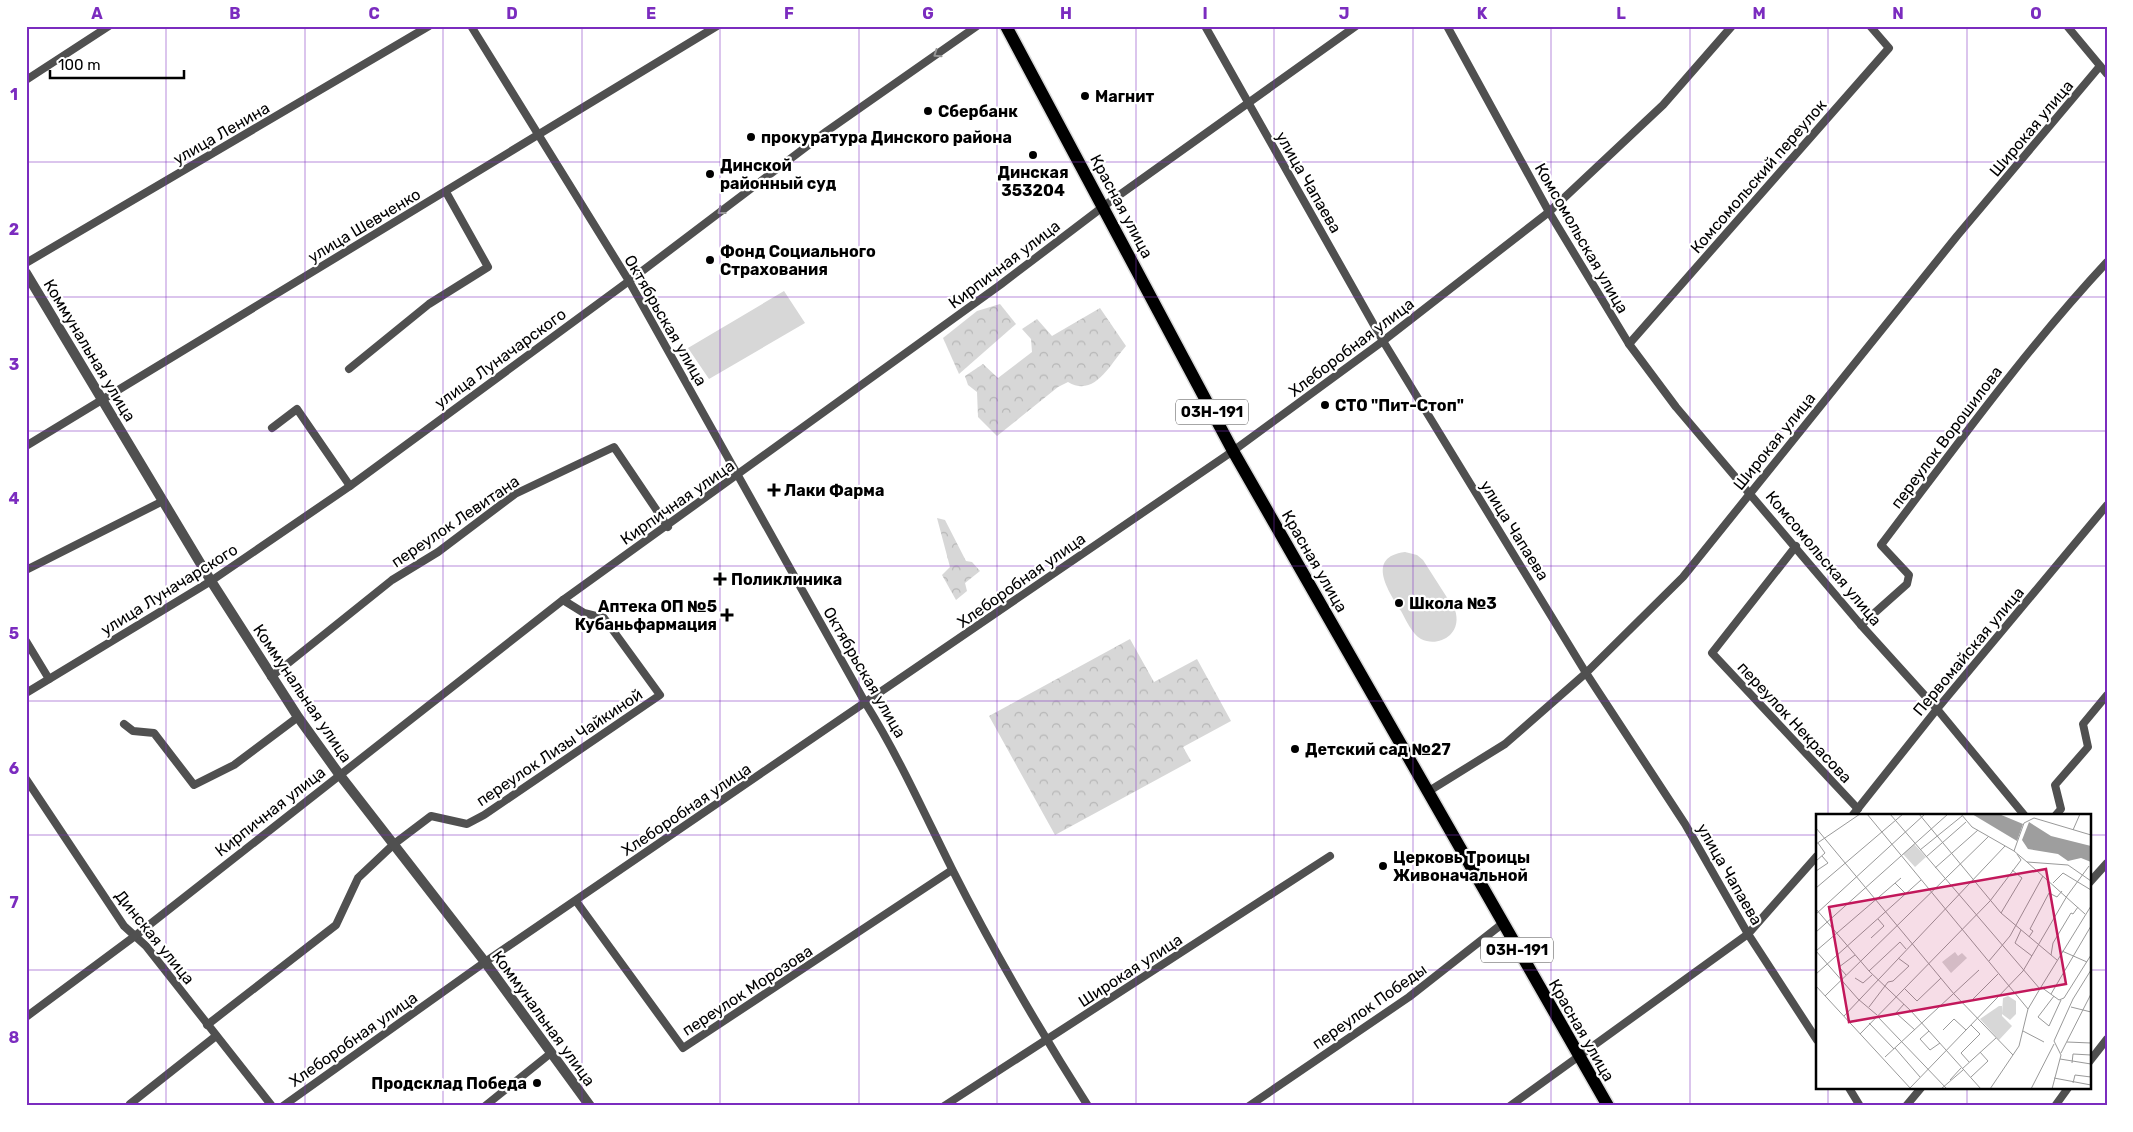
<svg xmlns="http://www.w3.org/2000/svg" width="2133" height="1132" font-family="Rubik,sans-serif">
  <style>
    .forest { fill: url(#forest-crowns) }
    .park { fill: #d7d7d7 }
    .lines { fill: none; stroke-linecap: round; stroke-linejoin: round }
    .primary-casing { stroke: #dbdbdb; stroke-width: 15 }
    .minor { stroke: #505050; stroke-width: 8 }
    .tertiary { stroke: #505050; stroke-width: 10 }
    .primary { stroke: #000; stroke-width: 12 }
    .oneway { stroke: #969696 }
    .grid { fill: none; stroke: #7b2cbf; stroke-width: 1; stroke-opacity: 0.55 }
    .poi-dot { fill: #000; stroke: #fff; stroke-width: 2 }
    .labels { text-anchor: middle; stroke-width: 4.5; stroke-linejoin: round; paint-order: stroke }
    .shield { fill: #fff; stroke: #4c4c4c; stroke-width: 1 }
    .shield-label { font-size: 15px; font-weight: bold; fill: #000 }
    .poi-label { font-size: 16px; font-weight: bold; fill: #000; stroke: #fff; text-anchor: start }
    .street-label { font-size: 16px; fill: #000; stroke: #fff }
    .inset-road { fill: none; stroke: #999; stroke-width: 1 }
    .view { fill: #c2185b; fill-opacity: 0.15; stroke: #c2185b; stroke-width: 2.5 }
    .inset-edge { fill: none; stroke: #000; stroke-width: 2.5 }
    .neatline { fill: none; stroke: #7b2cbf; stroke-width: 2 }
    .grid-label { font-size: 16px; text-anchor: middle; font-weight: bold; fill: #7b2cbf }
  </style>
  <defs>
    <pattern id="forest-crowns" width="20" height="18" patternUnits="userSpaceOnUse" patternTransform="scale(1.25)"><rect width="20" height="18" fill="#d7d7d7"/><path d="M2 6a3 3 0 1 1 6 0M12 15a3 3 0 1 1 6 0" fill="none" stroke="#b7b7b7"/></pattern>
  </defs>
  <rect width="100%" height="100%" fill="#fff"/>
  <g class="forest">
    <polygon points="1000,304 1016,324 959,374 943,338 977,311"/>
    <path d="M1100,308l26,38c-16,18 -31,52 -58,36l-10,5 -61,49 -19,-19 -1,-25 -9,-7 -3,-9 18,-12 15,14 34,-26 -1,-13 -9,-10 15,-10 15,17z"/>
    <polygon points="937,518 945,520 966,561 972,562 980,571 965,583 967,591 956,600 942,575 950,567"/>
    <polygon points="1130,639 1154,682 1197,659 1231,721 1183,747 1191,761 1055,835 989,716"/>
  </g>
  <g class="park">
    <polygon points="784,291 805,323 709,379 688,348"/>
    <path d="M1405,552l12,3 6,5 32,50c3,9 2,18 -5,25 -8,7 -19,9 -29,4 -9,-5 -15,-19 -20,-28 -12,-19 -36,-54 4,-59z"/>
  </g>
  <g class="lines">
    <defs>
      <polyline id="primary" points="1006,26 1233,451 1608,1106"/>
    </defs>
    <use href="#primary" class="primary-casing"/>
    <g class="minor">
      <path d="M471,26l158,255 237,423c33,53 58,109 86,165 41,81 87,160 136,237"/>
      <polyline points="1205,26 1383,341 1586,673 1685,824 1748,934 1817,1040"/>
      <polyline points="1447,26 1549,212 1629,344 1676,407 1861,625 1937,709 2025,816"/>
      <polyline points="2067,26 2107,74"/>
      <polyline points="26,80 109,26"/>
      <polyline points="26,263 429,26"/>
      <polyline points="1629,344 1889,48 1870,26"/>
      <polyline points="349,369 429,304 488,267 446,192"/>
      <polyline points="272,428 297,409 350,486"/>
      <polyline points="26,446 717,26"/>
      <polyline points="1796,546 1712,653 1858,809"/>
      <polyline points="26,570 163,501"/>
      <path d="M1861,625l46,-41 2,-9 -28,-30c73,-96 144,-195 226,-283"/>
      <polyline points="26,641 49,679"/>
      <polyline points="271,677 392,580 438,552 515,494 614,447 668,527"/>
      <polyline points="26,693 211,581 350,486 629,281 827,131 977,26"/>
      <polyline points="124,724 133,731 154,733 194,785 234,765 298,717"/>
      <polyline points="26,779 124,926 146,946 272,1106"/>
      <polyline points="1429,791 1505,744 1586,673 1683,577 1957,236 2100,66"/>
      <polyline points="1852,816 1937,709 2107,505"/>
      <polyline points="2055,816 2061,809 2055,785 2088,747 2083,724 2107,695"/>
      <polyline points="2089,883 2107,863"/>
      <polyline points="576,901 683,1048 952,870"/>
      <polyline points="26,1017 135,936 563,600 1000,285 1104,206 1356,26"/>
      <polyline points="207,1025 336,925 358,878 394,844 431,816 467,824 484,815 660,695 604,618 584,613 563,600"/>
      <polyline points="2089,1062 2107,1039"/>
      <polyline points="1849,1088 1860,1106"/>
      <polyline points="130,1104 216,1036"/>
      <polyline points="283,1106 485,962 1233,451 1383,341 1549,212 1663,105 1732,26"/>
      <polyline points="485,1106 551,1053"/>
      <polyline points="944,1106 1330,856"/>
      <polyline points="1249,1106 1409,997 1502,924"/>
      <polyline points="1510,1106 1748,934 1817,856"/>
      <polyline points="1906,1106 1921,1088"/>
      <polyline points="2055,1106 2068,1088"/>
    </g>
    <polyline class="tertiary" points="26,273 211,581 298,717 339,774 485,962 590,1106"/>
    <use href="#primary" class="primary"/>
  </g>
  <defs><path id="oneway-chevron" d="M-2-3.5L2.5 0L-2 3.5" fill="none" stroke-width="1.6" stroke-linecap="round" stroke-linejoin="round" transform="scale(1.25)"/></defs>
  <g class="oneway">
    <use href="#oneway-chevron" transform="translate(937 54) rotate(145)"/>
    <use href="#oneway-chevron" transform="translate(721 211) rotate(143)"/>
  </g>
  <path class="grid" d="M166,26v1080M305,26v1080M443,26v1080M582,26v1080M720,26v1080M859,26v1080M997,26v1080M1136,26v1080M1274,26v1080M1413,26v1080M1551,26v1080M1690,26v1080M1828,26v790M1967,26v790M26,162h2081M26,297h2081M26,431h2081M26,566h2081M26,701h2081M26,835h1791M2089,835h18M26,970h1791M2089,970h18M1828,1088v18M1967,1088v18"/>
  <g class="poi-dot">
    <circle cx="1085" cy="96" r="5"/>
    <circle cx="928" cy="111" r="5"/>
    <circle cx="751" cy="137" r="5"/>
    <circle cx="1033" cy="155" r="5"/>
    <circle cx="710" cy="174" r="5"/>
    <circle cx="710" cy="260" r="5"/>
    <circle cx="1325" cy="405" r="5"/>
    <path d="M771.5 482.5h5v5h5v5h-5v5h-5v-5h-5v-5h5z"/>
    <path d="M717.5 571.5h5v5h5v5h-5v5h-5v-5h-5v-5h5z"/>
    <circle cx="1399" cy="603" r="5"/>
    <path d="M724.5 607.5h5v5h5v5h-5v5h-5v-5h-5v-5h5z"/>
    <circle cx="1295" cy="749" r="5"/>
    <circle cx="1383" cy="866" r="5"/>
    <circle cx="537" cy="1083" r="5"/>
  </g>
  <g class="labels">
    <g class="shield">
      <rect x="1176" y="399.5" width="72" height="25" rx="4"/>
      <rect x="1481" y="937.5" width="72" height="25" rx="4"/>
    </g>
    <g class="shield-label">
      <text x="1212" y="417">03Н-191</text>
      <text x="1517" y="955">03Н-191</text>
    </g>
    <g class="poi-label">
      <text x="1095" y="102">Магнит</text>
      <text x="938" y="117">Сбербанк</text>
      <text x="761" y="143">прокуратура Динского района</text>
      <text x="720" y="171">Динской<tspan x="720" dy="18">районный суд</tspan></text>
      <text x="1033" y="178" text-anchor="middle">Динская<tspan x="1033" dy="18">353204</tspan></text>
      <text x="720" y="257">Фонд Социального<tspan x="720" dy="18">Страхования</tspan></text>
      <text x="1335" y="411">СТО "Пит-Стоп"</text>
      <text x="784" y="496">Лаки Фарма</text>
      <text x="731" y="585">Поликлиника</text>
      <text x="1409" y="609">Школа №3</text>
      <text x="717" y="612" text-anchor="end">Аптека ОП №5<tspan x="717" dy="18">Кубаньфармация</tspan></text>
      <text x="1305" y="755">Детский сад №27</text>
      <text x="1393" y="863">Церковь Троицы<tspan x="1393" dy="18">Живоначальной</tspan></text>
      <text x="527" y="1089" text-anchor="end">Продсклад Победа</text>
    </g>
    <g class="street-label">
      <text transform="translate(2031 128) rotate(-50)" y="6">Широкая улица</text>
      <text transform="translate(221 133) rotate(-30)" y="6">улица Ленина</text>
      <text transform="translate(1758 176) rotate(-49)" y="6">Комсомольский переулок</text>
      <text transform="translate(1309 182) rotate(60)" y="6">улица Чапаева</text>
      <text transform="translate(1122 206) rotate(62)" y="6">Красная улица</text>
      <text transform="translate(364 225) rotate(-31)" y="6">улица Шевченко</text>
      <text transform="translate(1582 238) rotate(60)" y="6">Комсомольская улица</text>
      <text transform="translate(1004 264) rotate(-37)" y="6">Кирпичная улица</text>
      <text transform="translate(666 320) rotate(60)" y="6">Октябрьская улица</text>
      <text transform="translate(1351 347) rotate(-37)" y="6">Хлеборобная улица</text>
      <text transform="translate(90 350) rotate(59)" y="6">Коммунальная улица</text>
      <text transform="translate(500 358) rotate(-36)" y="6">улица Луначарского</text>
      <text transform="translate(1946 437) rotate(-53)" y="6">переулок Ворошилова</text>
      <text transform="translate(1774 441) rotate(-51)" y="6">Широкая улица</text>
      <text transform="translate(677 502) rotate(-35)" y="6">Кирпичная улица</text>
      <text transform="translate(455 521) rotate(-34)" y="6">переулок Левитана</text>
      <text transform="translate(1515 530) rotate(58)" y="6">улица Чапаева</text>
      <text transform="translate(1824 558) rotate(50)" y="6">Комсомольская улица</text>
      <text transform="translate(1315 561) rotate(60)" y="6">Красная улица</text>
      <text transform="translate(1021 580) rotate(-35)" y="6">Хлеборобная улица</text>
      <text transform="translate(169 589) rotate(-32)" y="6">улица Луначарского</text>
      <text transform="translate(1968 651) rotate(-50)" y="6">Первомайская улица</text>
      <text transform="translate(865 672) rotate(60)" y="6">Октябрьская улица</text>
      <text transform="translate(303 693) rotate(56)" y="6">Коммунальная улица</text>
      <text transform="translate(1795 722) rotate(47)" y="6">переулок Некрасова</text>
      <text transform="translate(559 747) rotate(-34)" y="6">переулок Лизы Чайкиной</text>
      <text transform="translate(686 809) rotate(-34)" y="6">Хлеборобная улица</text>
      <text transform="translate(270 811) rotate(-38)" y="6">Кирпичная улица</text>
      <text transform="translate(1730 874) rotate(60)" y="6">улица Чапаева</text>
      <text transform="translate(155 937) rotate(51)" y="6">Динская улица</text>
      <text transform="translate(1130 970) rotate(-33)" y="6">Широкая улица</text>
      <text transform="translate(747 990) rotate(-33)" y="6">переулок Морозова</text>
      <text transform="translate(1369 1006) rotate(-35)" y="6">переулок Победы</text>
      <text transform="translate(544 1018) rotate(54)" y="6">Коммунальная улица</text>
      <text transform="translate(1582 1030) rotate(60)" y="6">Красная улица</text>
      <text transform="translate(353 1039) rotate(-35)" y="6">Хлеборобная улица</text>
    </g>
  </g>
  <g transform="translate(1816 814)">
    <rect width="275" height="275" fill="#fff"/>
    <path d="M183,192h3v10l10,10 -13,14 -19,-21z" fill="#d7d7d7"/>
    <path d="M139,138l3,4 4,-3 5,5 -16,15 -9,-11z" fill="#d7d7d7"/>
    <path d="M98,30l12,13 -11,10 -12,-13zM192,182l8,5v13l-6,6 -8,-6 1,-16z" fill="#d7d7d7"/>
    <path d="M156,0h27l24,10 -6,17zM213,8l22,14 40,10v16l-10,-4 -13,3 -10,-7 -30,-5 -6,-9z" fill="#9e9e9e"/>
    <path class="inset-road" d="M51,0l161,195 13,-22 18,13 5,-2 27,-43M74,0l150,175M103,0l82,99 56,47M145,0l11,13 42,24 13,11 41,3 23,16M218,4l57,17M0,14l138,166 59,61M257,16l7,-16M0,30l44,-30M104,36l42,-34M198,37l10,-28 10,-5M110,43l40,-35M0,47l9,-8 -7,-10M211,48l58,52M119,54l43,-38M0,57l12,-8 -6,-7M79,69l11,11M237,69l10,-10 28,17M0,74l87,-74M0,95l53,62 42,40 70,78M185,99l21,-35 -10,-8M0,100l109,-100M205,116l-6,13 17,13M0,118l132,-118M213,123l4,-6 -3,-2 19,-36 8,4 5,-6M55,124l13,-12 -6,-7M0,137l85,-73M0,137l42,48 19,16M246,137l25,11M235,141l2,-12 18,-30 2,1 5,-7M173,147l21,-25 33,-60M53,157l31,-29 6,7M0,160l105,-94M30,161l-7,-8 16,-12M39,164l8,5 9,-8M0,172l95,103M225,173l50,-81M88,174l13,13 24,-23M235,180l40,-68M9,182l164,-160M238,182l-16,21 11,9 12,-26M157,185l25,-25M88,190l-8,9 19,17M53,193l19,-25 5,-1 16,-15 -11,-8M255,193l20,5M28,202l161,-170M61,202l70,73M53,209l25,26M127,216l11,-11 12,11M113,217l-9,8 10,11 10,-7M207,217l21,11M44,220l130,-133 31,-41 -4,-6M251,228l24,1M79,234l25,29M245,239l30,-59M69,243l94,-87M244,245l31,5M153,248l-8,-9 19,-19 -9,-9M256,249l1,-9 18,1M146,255l34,-31M155,263l17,-16 -8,-9M238,264l37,7M134,266l11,-12M257,269l2,-8 16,2M94,274l113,-117 44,-75 22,-30M125,275l22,-19M174,275l29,-43 9,-37M215,275l23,-45M236,275l9,-34 -7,-14 19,-42 18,-29"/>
    <path class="view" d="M230,55l20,115 -217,38 -20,-115z"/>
    <rect width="275" height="275" class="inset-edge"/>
  </g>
  <rect width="2133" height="1132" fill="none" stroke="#ffffff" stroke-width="55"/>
  <path d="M50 70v8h134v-8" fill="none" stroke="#000000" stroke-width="2.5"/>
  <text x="58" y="70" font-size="15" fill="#000000" stroke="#ffffff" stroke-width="4" paint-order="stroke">100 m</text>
  <rect x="28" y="28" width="2078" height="1076" class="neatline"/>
  <g class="grid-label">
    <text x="97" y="19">A</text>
    <text x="235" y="19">B</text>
    <text x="374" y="19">C</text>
    <text x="512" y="19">D</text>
    <text x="651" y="19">E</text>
    <text x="789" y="19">F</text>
    <text x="928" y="19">G</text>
    <text x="1066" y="19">H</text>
    <text x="1205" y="19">I</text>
    <text x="1344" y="19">J</text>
    <text x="1482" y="19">K</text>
    <text x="1621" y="19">L</text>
    <text x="1759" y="19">M</text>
    <text x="1898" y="19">N</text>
    <text x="2036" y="19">O</text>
    <text x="14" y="100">1</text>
    <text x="14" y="235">2</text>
    <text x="14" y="370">3</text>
    <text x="14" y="504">4</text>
    <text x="14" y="639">5</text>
    <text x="14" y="774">6</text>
    <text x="14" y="908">7</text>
    <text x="14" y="1043">8</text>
  </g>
</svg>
